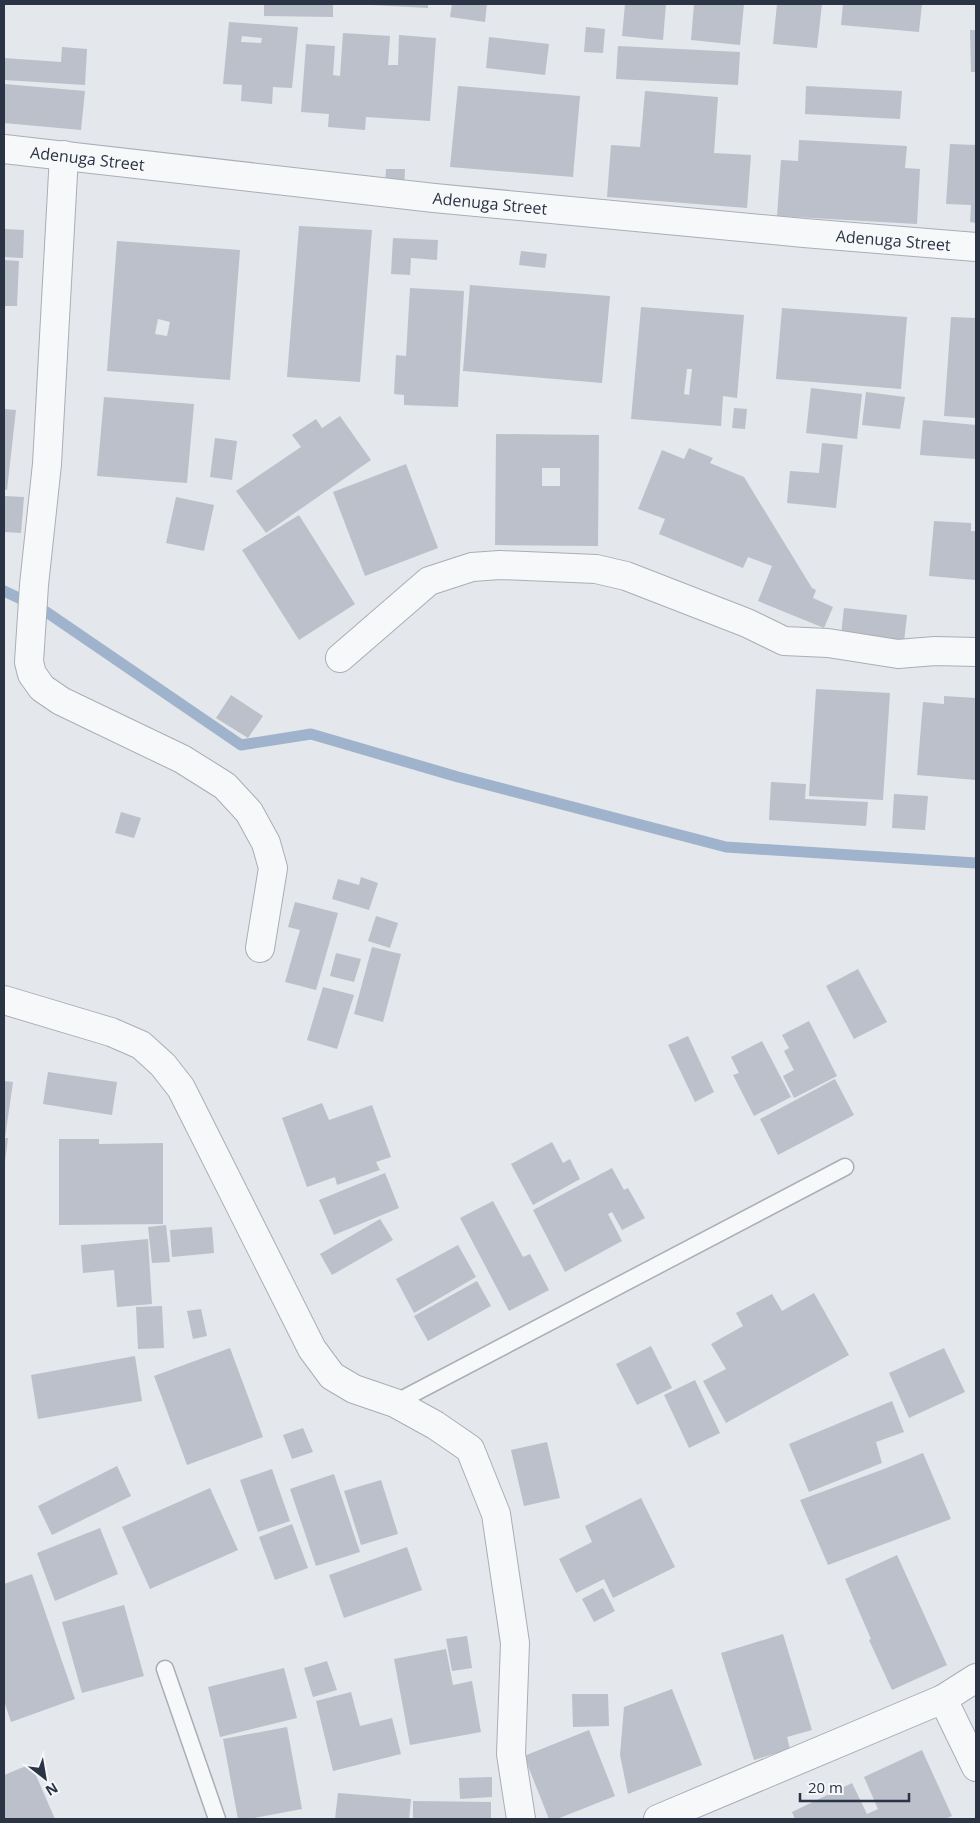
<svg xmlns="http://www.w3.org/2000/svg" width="980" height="1823" font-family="'Open Sans',sans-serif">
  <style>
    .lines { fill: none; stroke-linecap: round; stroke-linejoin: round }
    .stream { stroke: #9fb4cc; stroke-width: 11 }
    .building { fill: #bbc0ca; fill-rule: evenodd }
    .service-casing { stroke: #a9aeb7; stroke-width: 19 }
    .minor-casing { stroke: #a9aeb7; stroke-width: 30 }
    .service { stroke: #f7f8fa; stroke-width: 16 }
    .minor { stroke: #f7f8fa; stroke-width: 28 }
    .labels { text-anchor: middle; stroke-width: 4; stroke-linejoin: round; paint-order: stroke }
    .street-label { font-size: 16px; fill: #2b3445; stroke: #f4f6f9 }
  </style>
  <rect width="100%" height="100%" fill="#e4e7ec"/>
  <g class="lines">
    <polyline class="stream" points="4,591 42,609 241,745 311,734 458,777 726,847 976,863"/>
  </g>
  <g class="building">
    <polygon points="264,4 333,4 333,17 264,16"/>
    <polygon points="372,4 428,4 428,8 372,5"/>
    <polygon points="452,4 487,4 485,22 450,17"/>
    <polygon points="625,4 666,4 663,40 622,36"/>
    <polygon points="694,4 744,4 740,45 691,40"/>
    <polygon points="777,4 822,4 817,48 773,44"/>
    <polygon points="843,4 922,4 919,32 841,25"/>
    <path d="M229,22l69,5 -6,61 -19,-1 -1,17 -31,-3 1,-16 -19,-1zM242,36l20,2 -1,5 -20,-1z"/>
    <polygon points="586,27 605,29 603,53 584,52"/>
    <polygon points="970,30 976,30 976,72 971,72"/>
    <polygon points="343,33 390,36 388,65 398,65 399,35 436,38 430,121 366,117 365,130 328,127 329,114 301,112 306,44 335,46 333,75 340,76"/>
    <polygon points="489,37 549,44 545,75 486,68"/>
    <polygon points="618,46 740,52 738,85 616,79"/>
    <polygon points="62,47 87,49 85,85 4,80 4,58 61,62"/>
    <polygon points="4,84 85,91 81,130 4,123"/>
    <polygon points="458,86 580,96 573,177 450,167"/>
    <polygon points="806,86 902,91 900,119 805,114"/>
    <polygon points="645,91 718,97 714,153 751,155 747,208 607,197 611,145 640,147"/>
    <polygon points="799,140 907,146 905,168 920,169 917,224 777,216 781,160 798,161"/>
    <polygon points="950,144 976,145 976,223 970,222 971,205 946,204"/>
    <polygon points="386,169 405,169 404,187 385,186"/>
    <polygon points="299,226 372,230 360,382 287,377"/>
    <polygon points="4,229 24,230 23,258 4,257"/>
    <polygon points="393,238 438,240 437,260 411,258 410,275 391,274"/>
    <path d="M117,241l123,9 -10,130 -123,-9zM158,319l12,3 -3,14 -12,-2z"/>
    <polygon points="521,251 547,254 545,268 519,265"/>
    <polygon points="4,260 19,261 17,306 4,306"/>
    <polygon points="470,285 610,296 602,383 463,371"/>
    <polygon points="410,288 464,291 458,407 404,405 404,395 394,394 396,355 406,356"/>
    <path d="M641,307l103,8 -7,83 -14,-2 -2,30 -90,-7zM687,369h5l-3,26 -5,-1z"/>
    <polygon points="782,308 907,317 901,389 776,379"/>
    <polygon points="951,317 976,318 976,418 944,416"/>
    <polygon points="811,388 862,394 857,439 806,433"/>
    <polygon points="866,392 905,397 900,429 862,425"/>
    <polygon points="104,397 194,404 187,483 97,476"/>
    <polygon points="734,408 747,409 745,429 732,428"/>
    <polygon points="4,409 16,410 7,490 4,489"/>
    <polygon points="340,416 371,460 266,533 236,491 301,447 292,435 316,419 322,428"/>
    <polygon points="923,420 976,425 976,459 920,455"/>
    <path d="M496,434l103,1 -1,111 -103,-1zM542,468h18v18h-18z"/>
    <polygon points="215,438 237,441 232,480 210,477"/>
    <polygon points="822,443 843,445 836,508 787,503 790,471 819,473"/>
    <polygon points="689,448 713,458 710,463 744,477 812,588 816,590 813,598 833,607 824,628 758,601 772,566 748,557 743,568 659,534 665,519 638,509 662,450 684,459"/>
    <polygon points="406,464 438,548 365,576 333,492"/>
    <polygon points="4,496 24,497 21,533 4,532"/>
    <polygon points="176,497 214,505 204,551 166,543"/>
    <polygon points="299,515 355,604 299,640 242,550"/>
    <polygon points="934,521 971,523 971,531 976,531 976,580 929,576"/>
    <polygon points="844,608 907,615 904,642 841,635"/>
    <polygon points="816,689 890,693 883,800 809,796"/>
    <polygon points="231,695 263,716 248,738 216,718"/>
    <polygon points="944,696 976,698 976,780 917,775 923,702 944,704"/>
    <polygon points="771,782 806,784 805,799 868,802 866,826 769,820"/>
    <polygon points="894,794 928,796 925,830 892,828"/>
    <polygon points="121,812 141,818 134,838 115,833"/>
    <polygon points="361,877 378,883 369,910 332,899 338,879 359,885"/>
    <polygon points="295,902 338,913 316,990 285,982 300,930 288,927"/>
    <polygon points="376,916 398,923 390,948 368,941"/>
    <polygon points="372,947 401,954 383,1022 354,1014"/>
    <polygon points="336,953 361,959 354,982 330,976"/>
    <polygon points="858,969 887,1022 854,1039 826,986"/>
    <polygon points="323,987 354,995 337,1049 307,1040"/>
    <polygon points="809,1021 837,1076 794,1098 783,1076 794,1070 784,1051 789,1048 782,1035"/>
    <polygon points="688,1036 714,1092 695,1102 668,1045"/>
    <polygon points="762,1041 791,1097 754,1116 733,1075 739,1073 731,1057"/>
    <polygon points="48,1072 117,1082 112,1115 43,1104"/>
    <polygon points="835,1079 854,1115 778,1155 760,1119"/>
    <polygon points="4,1081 13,1082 5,1138 8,1138 5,1162"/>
    <polygon points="322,1103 329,1120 372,1105 391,1157 376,1162 380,1170 337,1185 335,1177 307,1187 282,1118"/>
    <polygon points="59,1139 99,1139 99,1144 163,1143 163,1224 59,1225"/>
    <polygon points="552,1142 563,1163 570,1159 580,1179 533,1205 511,1164"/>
    <polygon points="612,1168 624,1190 628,1188 645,1218 622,1230 612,1212 608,1214 622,1241 565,1272 533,1210"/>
    <polygon points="385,1173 399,1208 334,1235 319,1200"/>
    <polygon points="493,1201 523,1257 530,1254 549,1290 509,1311 460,1218"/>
    <polygon points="380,1219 393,1240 332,1275 320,1254"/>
    <polygon points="166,1225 170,1262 152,1263 148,1227"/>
    <polygon points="212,1227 214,1253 172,1257 170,1230"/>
    <polygon points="148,1239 152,1304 117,1307 114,1270 83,1273 81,1245"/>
    <polygon points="458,1245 476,1277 414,1313 396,1279"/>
    <polygon points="477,1281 491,1306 428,1341 414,1316"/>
    <polygon points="814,1293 849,1355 726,1423 703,1381 726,1369 711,1344 743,1326 736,1313 772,1294 782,1311"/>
    <polygon points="162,1306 164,1348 138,1349 136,1307"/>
    <polygon points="201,1309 207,1336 193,1339 187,1311"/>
    <polygon points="651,1346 672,1388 637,1405 616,1364"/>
    <polygon points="230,1348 263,1437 187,1465 154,1376"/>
    <polygon points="944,1348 965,1392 909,1418 889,1373"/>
    <polygon points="135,1356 142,1401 38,1419 31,1375"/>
    <polygon points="695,1380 720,1433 689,1448 664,1395"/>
    <polygon points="892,1401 904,1432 876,1442 882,1463 809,1492 789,1444"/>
    <polygon points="303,1428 313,1452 292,1459 283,1435"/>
    <polygon points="547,1442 560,1498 524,1506 511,1450"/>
    <polygon points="923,1453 951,1519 828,1565 800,1500 884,1469"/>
    <polygon points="117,1466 131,1496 52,1535 38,1506"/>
    <polygon points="272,1469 290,1521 258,1532 240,1480"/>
    <polygon points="334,1474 360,1552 316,1566 290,1489"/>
    <polygon points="381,1480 398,1534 361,1545 344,1491"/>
    <polygon points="210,1488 238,1550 150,1589 122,1527"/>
    <polygon points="641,1498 675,1567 613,1598 604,1579 576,1593 559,1559 592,1542 585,1526"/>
    <polygon points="292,1524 308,1568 275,1580 259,1537"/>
    <polygon points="100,1528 118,1574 55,1601 37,1553"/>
    <polygon points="407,1547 422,1590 344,1618 329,1575"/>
    <polygon points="897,1555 947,1665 892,1690 869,1640 871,1639 845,1579"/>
    <polygon points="32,1574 75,1699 11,1722 4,1701 4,1584"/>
    <polygon points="603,1588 615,1611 594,1622 582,1599"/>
    <polygon points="124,1605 144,1676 82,1693 62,1622"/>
    <polygon points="783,1634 812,1730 787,1737 790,1749 754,1760 721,1653"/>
    <polygon points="467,1636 472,1668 452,1671 446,1639"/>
    <polygon points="446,1649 453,1685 472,1681 481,1732 410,1745 394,1659"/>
    <polygon points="327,1661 337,1690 313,1697 304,1668"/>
    <polygon points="284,1668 297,1718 220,1737 208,1687"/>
    <polygon points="672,1689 702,1765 628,1794 620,1755 624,1707"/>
    <polygon points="351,1692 360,1726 392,1718 401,1754 333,1771 316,1701"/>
    <polygon points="572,1694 608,1694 609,1726 573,1727"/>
    <polygon points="287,1727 302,1809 249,1819 238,1819 223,1739"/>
    <polygon points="589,1730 615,1796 557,1819 549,1819 524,1756"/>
    <polygon points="922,1750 952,1816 945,1819 795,1819 792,1812 852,1783 867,1814 878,1809 864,1777"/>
    <polygon points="31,1764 55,1819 4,1819 4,1775"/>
    <polygon points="492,1777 492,1797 460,1799 459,1778"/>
    <polygon points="338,1793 411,1799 409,1819 335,1819"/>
    <polygon points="413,1801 491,1802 491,1819 413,1819"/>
  </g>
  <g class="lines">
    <defs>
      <g id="service">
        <polyline points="395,1403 845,1167"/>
        <polyline points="165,1669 217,1819"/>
      </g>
      <g id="minor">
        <path id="s1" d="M4,149l430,49 370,35 172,14"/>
        <polyline points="64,155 47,464 34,585 29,662 32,674 42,688 61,701 182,759 225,786 249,812 266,843 273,868 260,948"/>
        <polyline points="340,658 429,581 472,567 500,565 596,569 626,576 747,623 784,641 828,643 898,654 935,651 976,652"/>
        <polyline points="4,1000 111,1032 141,1045 163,1065 181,1088 312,1349 332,1376 354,1389 395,1403 435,1425 470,1449 496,1514 515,1643 511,1754 521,1819"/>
        <polyline points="943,1699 976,1767"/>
        <polyline points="658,1819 943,1699 976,1678"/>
      </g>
    </defs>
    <use href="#service" class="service-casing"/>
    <use href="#minor" class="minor-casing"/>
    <use href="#service" class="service"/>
    <use href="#minor" class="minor"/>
  </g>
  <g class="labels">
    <g class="street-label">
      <text dy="6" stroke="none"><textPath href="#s1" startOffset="84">Adenuga Street</textPath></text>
      <text dy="6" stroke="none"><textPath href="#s1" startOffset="489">Adenuga Street</textPath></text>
      <text dy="6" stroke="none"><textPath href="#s1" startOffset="894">Adenuga Street</textPath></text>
    </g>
  </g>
  <rect width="980" height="1823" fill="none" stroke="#2b3445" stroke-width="10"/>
  <g transform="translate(45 1778) rotate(149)" stroke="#f4f6f9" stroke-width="4" paint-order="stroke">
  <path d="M0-4L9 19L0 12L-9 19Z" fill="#2b3445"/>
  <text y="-8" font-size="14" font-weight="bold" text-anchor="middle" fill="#2b3445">N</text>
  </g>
  <path d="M800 1793v8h109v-8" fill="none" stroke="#2b3445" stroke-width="2.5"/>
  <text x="808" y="1793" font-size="15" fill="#2b3445" stroke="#f4f6f9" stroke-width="4" paint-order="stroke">20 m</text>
</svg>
